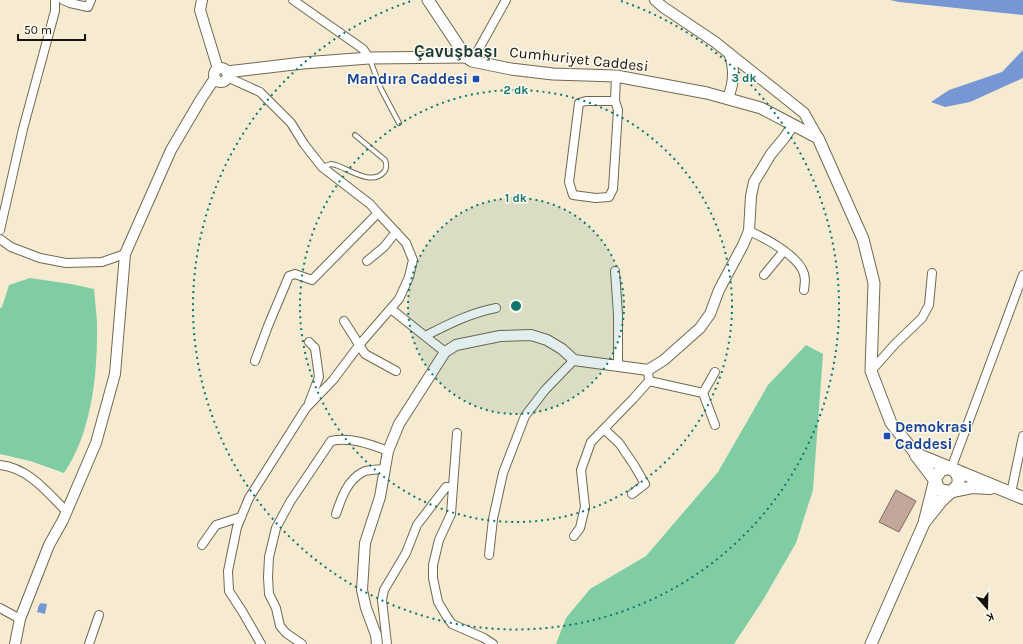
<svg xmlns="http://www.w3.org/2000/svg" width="1023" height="644" font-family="Karla,sans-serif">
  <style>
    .forest { fill: #81cda3 }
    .water { fill: #7697d3 }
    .building { fill: #c2a69b; stroke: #82685e }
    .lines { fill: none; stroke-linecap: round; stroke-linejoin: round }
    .service-casing { stroke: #716851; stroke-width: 6 }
    .minor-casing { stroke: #716851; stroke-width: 10 }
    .tertiary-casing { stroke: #716851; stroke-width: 12 }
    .secondary-casing { stroke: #716851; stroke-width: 13 }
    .primary-casing { stroke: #716851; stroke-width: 14 }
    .service { stroke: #fff; stroke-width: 4 }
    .minor { stroke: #fff; stroke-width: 8 }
    .tertiary { stroke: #fff; stroke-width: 10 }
    .secondary { stroke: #fff; stroke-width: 11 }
    .primary { stroke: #fff; stroke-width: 12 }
    .ring { fill: none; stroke: #0f766e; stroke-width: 2; stroke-dasharray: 2 4 }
    .transit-dot { fill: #1a4fb4; stroke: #fdf9ef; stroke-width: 1.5 }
    .labels { text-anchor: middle; stroke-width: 3; stroke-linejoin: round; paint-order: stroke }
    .street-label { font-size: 15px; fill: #18140b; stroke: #fdf9ef }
    .transit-label { font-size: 15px; font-weight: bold; fill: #164399; stroke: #fdf9ef; text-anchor: end }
    .quarter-label { font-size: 17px; font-weight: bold; fill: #193a35; stroke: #fdf9ef }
    .centre { fill: #0f766e; stroke: #fdf9ef; stroke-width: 2 }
    .ring-label { font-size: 12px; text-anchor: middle; font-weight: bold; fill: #0f766e; stroke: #fdf9ef; stroke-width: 3; stroke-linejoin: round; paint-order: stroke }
  </style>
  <rect width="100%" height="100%" fill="#f6ebd1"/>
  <g class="forest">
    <path d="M30,278l41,6 23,5c1,15 4,31 3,46 0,46 -7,100 -33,138l-34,-12 -30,-7v-146l2,-1 7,-22z"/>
    <polygon points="806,345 823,354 813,490 796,543 763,600 734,644 556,644 566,618 590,589 646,556 718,472 768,385"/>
  </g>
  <g class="water">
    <polygon points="890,0 1023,0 1023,15 899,2"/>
    <polygon points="1023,50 1023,78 970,102 945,107 931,102 949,90 1002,72"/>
    <polygon points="41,603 47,604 45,614 37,612 39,605"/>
  </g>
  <polygon class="building" points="896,490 916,501 899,532 879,522"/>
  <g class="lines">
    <defs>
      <g id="service">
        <polyline points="370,60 381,89 399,123"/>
        <path d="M322,167l9,-3 5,1c14,5 36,21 48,7 3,-4 3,-7 1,-12l-30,-25"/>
      </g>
      <g id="minor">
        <polyline points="63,0 70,3 88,7 91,0"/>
        <polyline points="293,0 363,49 369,58"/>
        <polyline points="472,61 506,0"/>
        <polyline points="227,77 260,92 291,123 304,144 322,167 370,204 378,213 406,243 413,260 409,277 399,299 360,344 333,380 306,408 249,498 237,527 228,571 229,591 242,611 261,644"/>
        <polyline points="615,101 586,101 579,103 569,182 573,195 596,198 609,197 613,189 618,110 615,101 616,76"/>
        <polyline points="0,230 23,129 55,11 55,0"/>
        <path d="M749,231c16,7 44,22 53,38 4,7 3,14 2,21"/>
        <polyline points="0,239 11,247 40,258 66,263 102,262 125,254"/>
        <polyline points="367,261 384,247 396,232"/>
        <polyline points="615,271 618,315 618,366"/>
        <polyline points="764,275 784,251"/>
        <polyline points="391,309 445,352"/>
        <polyline points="344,321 365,354 396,371"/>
        <path d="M425,336c24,-12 45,-23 71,-28"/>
        <polyline points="255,361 268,326 289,276 295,274 312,280 378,213"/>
        <polyline points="871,371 895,344 922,318 929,305 932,273"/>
        <polyline points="649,381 703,393 715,425"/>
        <polyline points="703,393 715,372"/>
        <polyline points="309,403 319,377 315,348 309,342"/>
        <polyline points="604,429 619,443 634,465 645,484 632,494"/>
        <path d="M0,465c29,3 48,28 67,47"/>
        <polyline points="951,469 1023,275"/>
        <polyline points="453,487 457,433"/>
        <polyline points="1011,493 1023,436"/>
        <path d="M336,514c5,-15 11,-34 27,-42 6,-3 16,-2 22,-3"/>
        <polyline points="574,536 580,528 585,507 581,470 591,442 633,399 649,381 648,370"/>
        <polyline points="202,545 216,525 241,517"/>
        <polyline points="489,555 493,519 503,473 525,416 545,390 574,360"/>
        <polyline points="0,608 20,619"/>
        <polyline points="89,644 99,615"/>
        <path d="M302,644l-16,-11 -6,-7 -4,-18 -7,-14 -1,-17 1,-20 7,-29 14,-26 41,-61c20,-4 39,3 57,10"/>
        <polyline points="387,644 382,600 384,590 406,553 417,525 446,487 453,487 451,514 439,540 433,565 433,578 438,602 447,617 452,624 484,638 493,644"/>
      </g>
      <g id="tertiary">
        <polyline points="202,0 200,10 218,69"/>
        <polyline points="655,0 663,7 715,42 804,113 818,138"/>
        <circle cx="221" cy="75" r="7"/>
        <path d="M728,98c6,-15 7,-30 1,-45"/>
        <polyline points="15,644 20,619 49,545 63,520 96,443 115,374 125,254 171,150 201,99 215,78"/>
        <polyline points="377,644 376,635 366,608 362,590 365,543 380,497 388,451 399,424 445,352 456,345 500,336 531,335 547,340 562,349 574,360 648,370 664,360 700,328 710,314 719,290 743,245 749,231 751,196 754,182 771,154 785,137 793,125"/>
      </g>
      <g id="secondary">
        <polyline points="428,0 466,57 472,61 511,69 553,74 616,76 707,93 761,108 818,138 863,239 874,283 871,371 891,423 916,454"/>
        <polyline points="227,72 303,63 369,58 466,57"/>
        <polyline points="871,644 925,521"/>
      </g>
      <g id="primary">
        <polyline points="916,454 1023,498"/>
        <polyline points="916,455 935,480 938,488 941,490 949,492 973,487 990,488"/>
        <path d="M948,468c9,2 12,9 10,17l-17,16 -16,20 11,-44 5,-7z"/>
      </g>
    </defs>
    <use href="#service" class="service-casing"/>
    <use href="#minor" class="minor-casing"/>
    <use href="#tertiary" class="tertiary-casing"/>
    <use href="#secondary" class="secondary-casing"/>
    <use href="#primary" class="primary-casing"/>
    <use href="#service" class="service"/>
    <use href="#minor" class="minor"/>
    <use href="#tertiary" class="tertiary"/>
    <use href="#secondary" class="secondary"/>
    <use href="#primary" class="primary"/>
  </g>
  <circle cx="516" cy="306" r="108" fill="#0f766e" fill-opacity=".12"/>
  <g class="ring">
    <circle cx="516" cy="306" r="108"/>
    <circle cx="516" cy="306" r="216"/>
    <path d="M621 1A323 323 0 1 1 411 1"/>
  </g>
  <g class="transit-dot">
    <rect x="472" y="75" width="8" height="8" rx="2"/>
    <rect x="883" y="432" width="8" height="8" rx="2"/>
  </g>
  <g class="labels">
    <g class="street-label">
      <text transform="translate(579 59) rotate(6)" y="5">Cumhuriyet Caddesi</text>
    </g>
    <g class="transit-label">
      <text x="468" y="84">Mandıra Caddesi</text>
      <text x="895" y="432" text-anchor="start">Demokrasi<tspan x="895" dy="17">Caddesi</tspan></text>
    </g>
    <g class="quarter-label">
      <text x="456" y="57">Çavuşbaşı</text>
    </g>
  </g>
  <circle cx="516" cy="306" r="6" class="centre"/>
  <g class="ring-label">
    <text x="744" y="82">3 dk</text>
    <text x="516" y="94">2 dk</text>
    <text x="516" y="202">1 dk</text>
  </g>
  <g transform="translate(987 608) rotate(160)" stroke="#fdf9ef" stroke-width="3" paint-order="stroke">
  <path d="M0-3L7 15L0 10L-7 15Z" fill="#18140b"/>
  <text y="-6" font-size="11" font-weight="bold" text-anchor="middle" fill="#18140b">K</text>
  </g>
  <path d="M18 34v6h67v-6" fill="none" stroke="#18140b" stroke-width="2"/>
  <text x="24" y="34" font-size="12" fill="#18140b" stroke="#fdf9ef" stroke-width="3" paint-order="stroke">50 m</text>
</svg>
